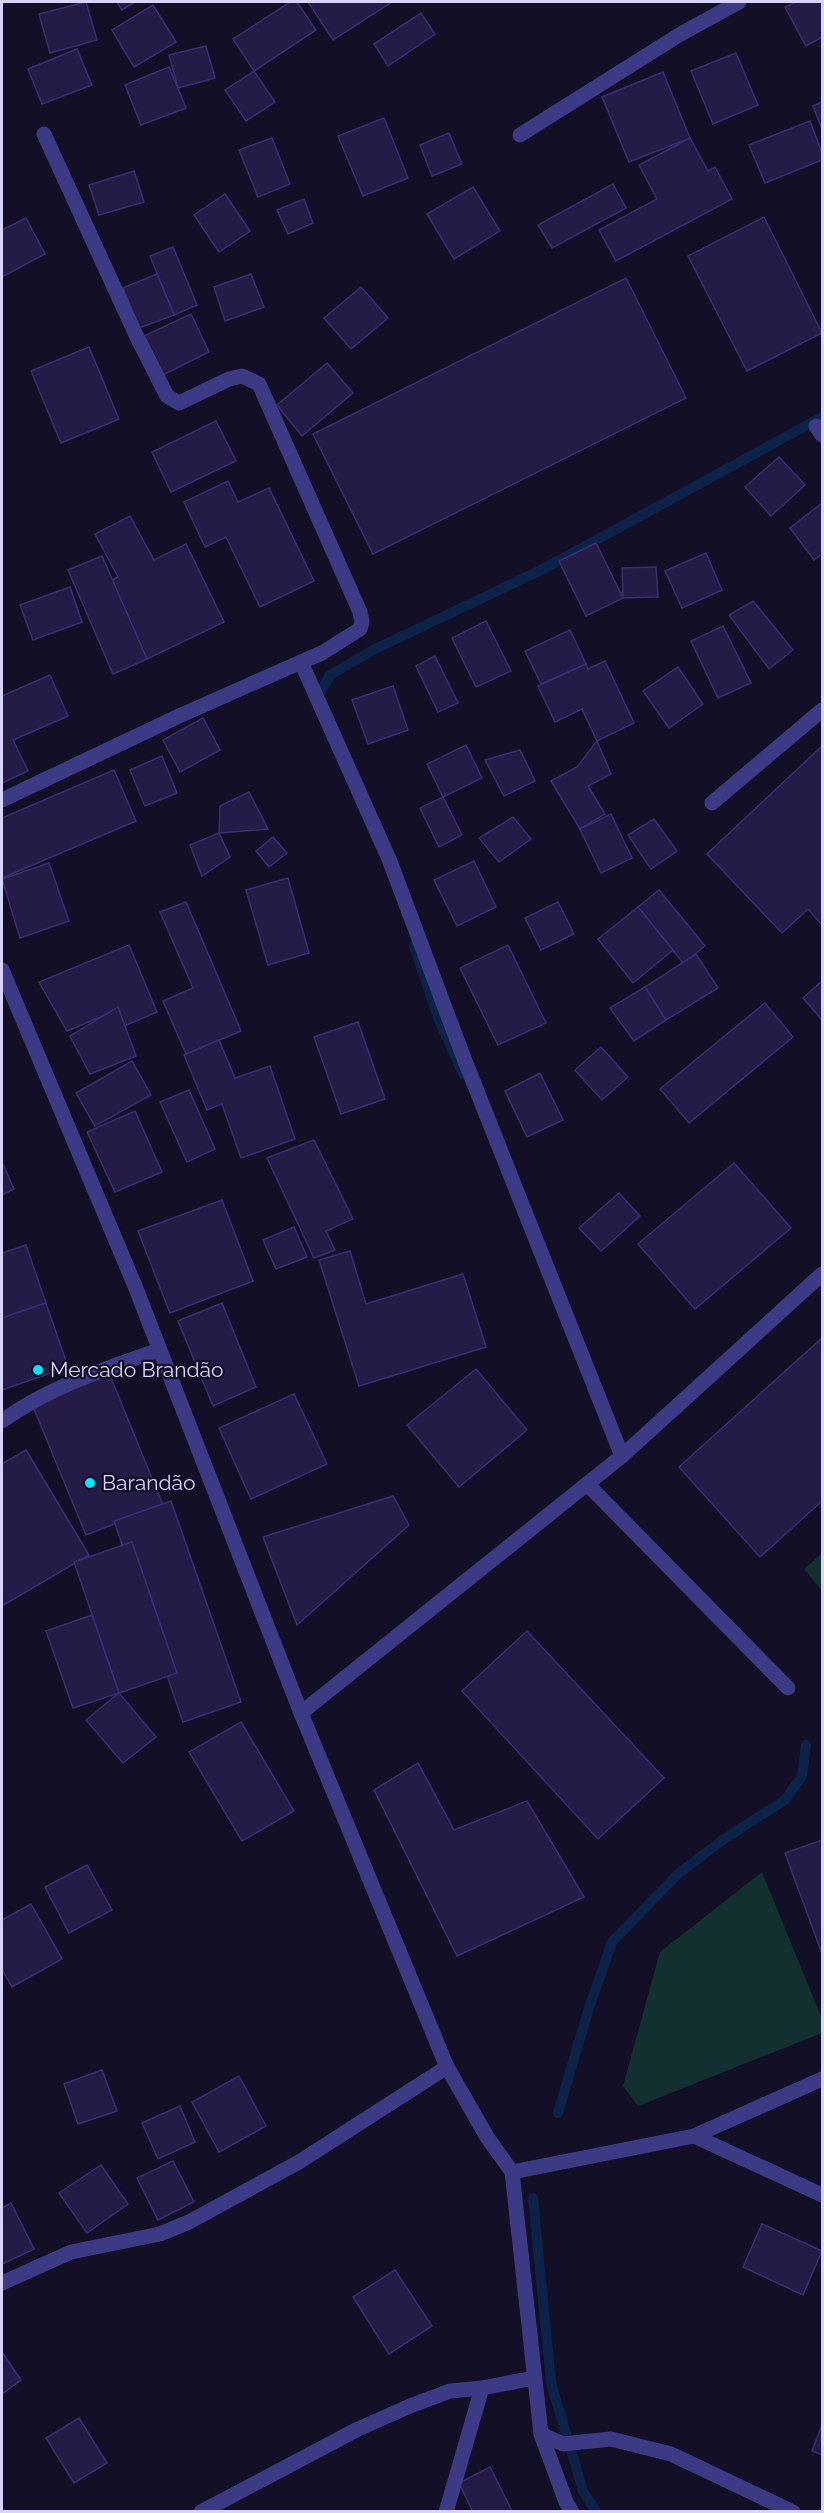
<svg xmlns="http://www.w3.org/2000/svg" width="824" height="2513" font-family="Raleway,sans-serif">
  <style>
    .green { fill: #12302f }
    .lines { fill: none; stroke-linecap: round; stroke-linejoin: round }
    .stream { stroke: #0c2248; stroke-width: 10 }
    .building { fill: #241b47; stroke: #3b2d73; stroke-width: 1.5 }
    .service { stroke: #3d3a85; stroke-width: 15 }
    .minor { stroke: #3d3a85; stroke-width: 15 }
    .tertiary { stroke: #3d3a85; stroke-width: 15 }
    .poi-dot { fill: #00e5ff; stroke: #130f26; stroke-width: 2 }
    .labels { text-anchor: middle; stroke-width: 4.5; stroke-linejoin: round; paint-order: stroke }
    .poi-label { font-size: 21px; fill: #d9d4ff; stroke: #130f26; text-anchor: start }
  </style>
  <rect width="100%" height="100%" fill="#130f26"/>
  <g class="green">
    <polygon points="822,1553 822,1591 804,1569"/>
    <polygon points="762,1872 822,2019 822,2033 638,2106 623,2086 660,1952"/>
  </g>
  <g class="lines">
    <g class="stream">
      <polyline points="319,703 318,697 330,675 371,651 543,569 822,417"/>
      <polyline points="414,946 438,1018 463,1074"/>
      <polyline points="558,2113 588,2011 612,1942 678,1874 724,1839 785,1800 802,1776 806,1745"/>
      <polyline points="533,2198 551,2383 583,2491 596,2512"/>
    </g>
  </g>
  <g class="building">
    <polygon points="86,2 97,40 50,53 39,14"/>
    <polygon points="117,2 135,2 122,10"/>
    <polygon points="290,2 297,2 316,30 254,71 233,39"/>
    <polygon points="308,2 392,2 333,40"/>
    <polygon points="796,2 822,2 822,37 806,46 785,7"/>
    <polygon points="153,5 176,42 134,67 112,30"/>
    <polygon points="421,13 435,34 388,66 374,44"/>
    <polygon points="206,46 215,78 178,88 169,55"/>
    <polygon points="77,49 92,85 42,104 28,69"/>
    <polygon points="736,53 758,105 713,124 691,71"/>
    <polygon points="169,67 186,108 141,125 125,85"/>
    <polygon points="254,71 275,102 246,121 225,90"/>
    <polygon points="663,72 690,138 629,162 602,97"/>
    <polygon points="822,102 822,129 813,106"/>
    <polygon points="384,118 408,178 363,196 338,136"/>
    <polygon points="810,121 822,153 822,160 765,183 749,145"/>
    <polygon points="449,133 462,164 432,176 420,145"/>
    <polygon points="272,138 290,184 258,197 239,150"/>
    <polygon points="690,138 708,171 715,167 732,199 616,261 599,230 657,199 639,165"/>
    <polygon points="134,171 144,202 99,215 89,185"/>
    <polygon points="613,184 626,208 552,248 538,225"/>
    <polygon points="473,187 500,231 454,259 427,214"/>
    <polygon points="225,194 250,231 219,252 194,215"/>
    <polygon points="304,199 313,223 288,234 277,210"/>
    <polygon points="764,217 822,333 747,371 688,256"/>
    <polygon points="26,218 45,254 2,277 2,230"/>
    <polygon points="173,247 197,305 174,315 150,256"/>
    <polygon points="157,274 174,315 139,328 123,288"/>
    <polygon points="251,274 264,307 225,321 214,287"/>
    <polygon points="626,278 686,398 373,554 313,434"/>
    <polygon points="361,287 388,318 351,349 324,318"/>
    <polygon points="191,314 209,352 163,375 144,336"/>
    <polygon points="89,347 119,419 61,443 31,371"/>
    <polygon points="327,363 353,393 302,436 277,405"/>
    <polygon points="216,421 236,461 171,492 152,452"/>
    <polygon points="779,457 805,485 771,516 745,487"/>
    <polygon points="228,481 238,502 269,488 314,581 260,607 226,537 205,547 184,502"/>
    <polygon points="822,503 822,554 814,560 790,528"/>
    <polygon points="130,516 154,560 186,544 224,622 147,659 109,582 118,577 95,534"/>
    <polygon points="596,543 623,598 586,616 559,561"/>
    <polygon points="706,553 722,590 682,608 665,571"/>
    <polygon points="102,556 147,659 113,674 68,570"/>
    <polygon points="656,567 658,597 623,598 622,568"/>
    <polygon points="70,587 82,622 33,640 20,605"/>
    <polygon points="753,601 793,650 769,669 729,615"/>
    <polygon points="486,621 511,671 476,687 452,638"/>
    <polygon points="723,626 751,683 718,698 691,641"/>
    <polygon points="570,630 586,664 541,684 525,651"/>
    <polygon points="435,656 458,703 438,712 416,666"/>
    <polygon points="605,661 634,723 597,741 582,709 555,722 538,686 586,664 588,669"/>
    <polygon points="678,667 703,704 669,728 643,691"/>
    <polygon points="50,675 68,716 13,740 28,771 2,783 2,696"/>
    <polygon points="393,686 408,730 368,744 352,700"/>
    <polygon points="203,718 220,750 180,772 163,740"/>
    <polygon points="597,741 611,774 588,786 605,814 580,829 551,781 577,767"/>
    <polygon points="466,745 482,778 443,797 427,764"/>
    <polygon points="822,746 822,925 808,909 782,933 707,854"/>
    <polygon points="520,750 535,781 504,796 485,760"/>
    <polygon points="162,756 177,793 145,806 130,770"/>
    <polygon points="114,770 136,821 2,878 2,818"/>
    <polygon points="249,792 268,829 219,833 220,806"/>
    <polygon points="443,797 462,835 439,847 420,808"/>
    <polygon points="611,814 632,858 601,873 580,829"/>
    <polygon points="513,817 531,839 499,862 479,838"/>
    <polygon points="654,819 677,851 651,869 628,835"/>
    <polygon points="219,833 230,857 202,876 190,845"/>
    <polygon points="273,837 287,853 269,867 256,851"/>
    <polygon points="474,861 496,907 457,926 434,880"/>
    <polygon points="49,863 69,921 20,938 2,879"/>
    <polygon points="288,878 309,953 268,965 246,890"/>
    <polygon points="659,890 705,946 683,963 638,907"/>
    <polygon points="186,902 241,1031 186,1054 163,1001 193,988 160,912"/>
    <polygon points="558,902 574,934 541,950 525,918"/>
    <polygon points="638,907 673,950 633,983 598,939"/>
    <polygon points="129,945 157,1012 124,1026 117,1010 67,1031 39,982"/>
    <polygon points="508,945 546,1023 498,1045 460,968"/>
    <polygon points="696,954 718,988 666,1020 645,987"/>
    <polygon points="822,981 822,1020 803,998"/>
    <polygon points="645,987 666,1020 634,1041 610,1008"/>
    <polygon points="765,1003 793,1037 689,1123 660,1089"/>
    <polygon points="118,1007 136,1056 90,1074 70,1036"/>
    <polygon points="358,1022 385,1099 341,1114 314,1037"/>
    <polygon points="219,1040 235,1078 270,1066 295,1139 241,1158 222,1104 207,1110 184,1055"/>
    <polygon points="601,1047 628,1077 602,1100 575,1070"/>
    <polygon points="132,1061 151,1095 95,1126 76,1093"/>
    <polygon points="540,1073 563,1120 527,1137 505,1091"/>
    <polygon points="189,1090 215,1149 187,1162 160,1102"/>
    <polygon points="135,1111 162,1172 115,1192 87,1132"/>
    <polygon points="314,1140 353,1219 326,1231 335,1250 314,1258 267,1158"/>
    <polygon points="2,1162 14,1189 2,1195"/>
    <polygon points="734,1163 791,1228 695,1309 638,1244"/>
    <polygon points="619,1193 640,1216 601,1251 579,1228"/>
    <polygon points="222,1200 253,1281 170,1313 138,1231"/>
    <polygon points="294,1227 307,1257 276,1269 263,1240"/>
    <polygon points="26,1245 46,1303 2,1318 2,1253"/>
    <polygon points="350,1251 366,1304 463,1274 486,1347 359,1386 319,1260"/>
    <polygon points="46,1303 68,1367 2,1390 2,1318"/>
    <polygon points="222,1303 256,1387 213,1406 178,1321"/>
    <polygon points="822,1338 822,1501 760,1557 679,1467"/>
    <polygon points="476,1369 527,1430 459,1487 407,1425"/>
    <polygon points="109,1373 163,1505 86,1535 32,1404"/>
    <polygon points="294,1394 327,1464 251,1499 219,1428"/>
    <polygon points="26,1450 89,1555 2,1606 2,1464"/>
    <polygon points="393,1496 409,1525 297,1625 263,1537"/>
    <polygon points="171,1501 241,1702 183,1722 114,1521"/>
    <polygon points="132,1542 177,1673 119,1693 74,1562"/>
    <polygon points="92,1615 119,1693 73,1708 46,1631"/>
    <polygon points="527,1631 664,1778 598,1839 462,1691"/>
    <polygon points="119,1693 156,1737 123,1763 86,1720"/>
    <polygon points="241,1722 294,1811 242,1841 189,1752"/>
    <polygon points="418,1763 454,1830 527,1801 584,1897 457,1956 374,1790"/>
    <polygon points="822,1840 822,1950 821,1951 785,1853"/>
    <polygon points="87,1865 112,1910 69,1933 45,1887"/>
    <polygon points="31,1904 62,1959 12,1987 2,1969 2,1920"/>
    <polygon points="102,2070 117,2111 78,2124 64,2084"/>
    <polygon points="239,2076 266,2126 219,2152 192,2102"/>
    <polygon points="180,2106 195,2142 158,2159 142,2123"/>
    <polygon points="173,2161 194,2202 158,2220 137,2178"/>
    <polygon points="101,2165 128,2204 87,2233 59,2193"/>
    <polygon points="11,2203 34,2249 2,2264 2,2208"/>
    <polygon points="762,2224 822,2251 803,2295 743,2267"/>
    <polygon points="395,2270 432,2326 389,2354 353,2297"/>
    <polygon points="2,2352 21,2380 2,2394"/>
    <polygon points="79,2418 107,2463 74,2483 46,2438"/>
    <polygon points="822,2425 822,2455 812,2451"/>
    <polygon points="490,2467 512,2511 511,2512 473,2512 459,2483"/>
  </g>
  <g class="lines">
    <polyline class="service" points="587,1484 788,1688"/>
    <g class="minor">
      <polyline points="44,134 136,335 167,396 179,403 229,379 242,376 259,384 360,612 362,622 360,629 322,653 301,662 389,859 465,1061 622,1456"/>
      <polyline points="520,135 679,35 739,2"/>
      <polyline points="816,426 822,435"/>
      <polyline points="2,800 179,716 301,662"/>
      <polyline points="712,803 822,710"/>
      <path d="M2,1421c47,-34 103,-52 157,-71"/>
      <polyline points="694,2136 822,2195"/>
      <polyline points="512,2172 541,2434 566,2502 572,2512"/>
      <polyline points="2,2283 71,2252 160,2234 189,2222 299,2162 447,2067"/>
      <polyline points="541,2434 563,2444 611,2439 671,2454 793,2512"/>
      <polyline points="201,2512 358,2429 410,2406 450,2391 482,2388 534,2378"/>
      <polyline points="446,2512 482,2388"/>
    </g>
    <g class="tertiary">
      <polyline points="2,970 135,1286 301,1713 447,2067 487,2137 512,2172 694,2136 822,2079"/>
      <polyline points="301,1713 622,1456 822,1274"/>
    </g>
  </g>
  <g class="poi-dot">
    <circle cx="38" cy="1370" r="6"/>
    <circle cx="90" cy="1483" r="6"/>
  </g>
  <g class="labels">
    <g class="poi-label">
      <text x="50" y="1377">Mercado Brandão</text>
      <text x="102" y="1490">Barandão</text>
    </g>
  </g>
  <rect width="824" height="2513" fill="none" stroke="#d9d4ff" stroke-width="6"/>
</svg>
